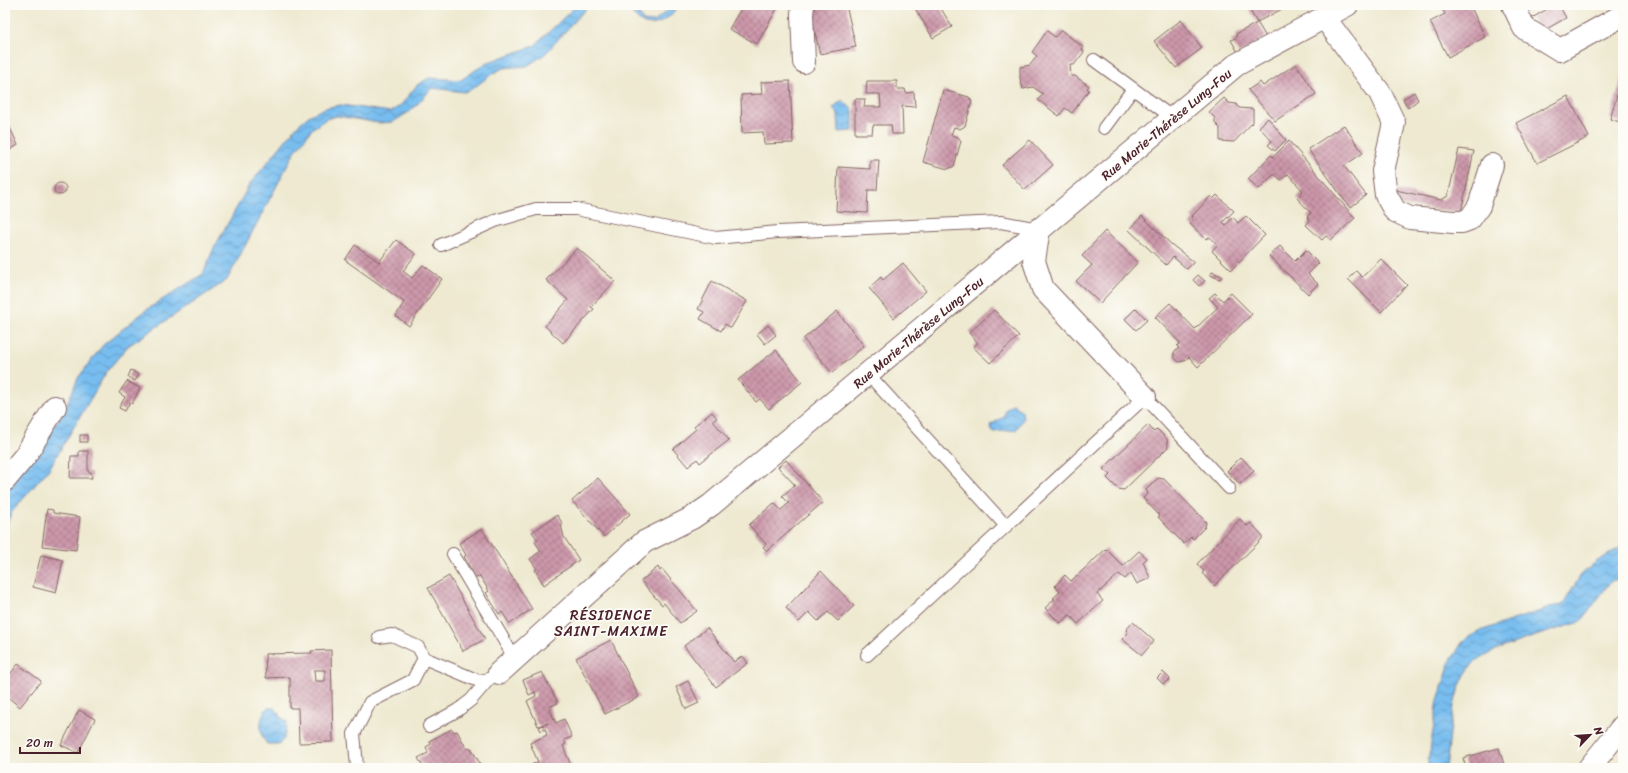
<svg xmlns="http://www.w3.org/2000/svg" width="1628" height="773" font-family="Sriracha,sans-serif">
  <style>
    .water { fill: url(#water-waves); stroke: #606e8d }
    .building { fill: url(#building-cross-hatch); fill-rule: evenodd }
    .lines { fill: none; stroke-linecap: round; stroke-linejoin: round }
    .service-casing { stroke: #836665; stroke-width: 14 }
    .minor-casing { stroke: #836665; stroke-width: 24 }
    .secondary-casing { stroke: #836665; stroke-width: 24 }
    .service { stroke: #fff; stroke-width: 12 }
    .minor { stroke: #fff; stroke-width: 22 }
    .secondary { stroke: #fff; stroke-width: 22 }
    .labels { text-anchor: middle; stroke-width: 3.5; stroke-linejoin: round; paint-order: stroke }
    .street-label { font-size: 13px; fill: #4a1f2b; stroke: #fdfcf7 }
    .neighbourhood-label { font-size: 14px; letter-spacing: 1px; fill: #4a1f2b; stroke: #fdfcf7 }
  </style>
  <defs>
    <pattern id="water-waves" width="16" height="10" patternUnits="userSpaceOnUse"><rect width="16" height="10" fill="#77bdef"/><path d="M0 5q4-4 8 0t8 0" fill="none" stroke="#6499c2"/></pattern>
    <pattern id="building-cross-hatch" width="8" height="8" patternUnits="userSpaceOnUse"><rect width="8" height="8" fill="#cc98aa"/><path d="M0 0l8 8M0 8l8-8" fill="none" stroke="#a87b8b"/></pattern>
  </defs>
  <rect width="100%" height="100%" fill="#fdfcf7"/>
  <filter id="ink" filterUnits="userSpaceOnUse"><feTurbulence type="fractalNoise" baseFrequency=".025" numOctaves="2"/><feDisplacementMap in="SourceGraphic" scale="8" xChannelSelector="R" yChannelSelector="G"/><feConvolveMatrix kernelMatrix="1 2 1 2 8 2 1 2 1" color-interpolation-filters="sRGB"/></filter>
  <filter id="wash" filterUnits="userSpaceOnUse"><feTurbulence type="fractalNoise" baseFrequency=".012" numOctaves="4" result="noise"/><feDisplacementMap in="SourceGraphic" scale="16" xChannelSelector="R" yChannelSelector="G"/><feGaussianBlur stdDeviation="0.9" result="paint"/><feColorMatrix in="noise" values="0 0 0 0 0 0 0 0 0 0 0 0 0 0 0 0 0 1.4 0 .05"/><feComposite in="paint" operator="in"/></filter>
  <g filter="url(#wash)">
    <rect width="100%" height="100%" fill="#eee9d0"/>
    <g class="water">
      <polygon points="577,5 589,5 545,54 527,66 503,68 492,74 472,89 464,92 432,88 412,110 393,122 379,123 337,116 326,119 312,129 294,153 227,280 128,346 107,371 49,469 11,513 5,529 5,489 63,414 78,378 103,345 146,310 203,274 214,248 250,184 298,125 310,115 325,108 341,105 391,112 402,104 417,85 429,78 461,80 486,63 534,46"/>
      <path d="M630,5h4l9,16 11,1 20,-17h5c-9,14 -28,28 -42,14 -4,-4 -7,-8 -7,-14z"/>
      <polygon points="842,100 853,110 853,131 839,132 838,114 833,108"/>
      <polygon points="1013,404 1022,411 1023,419 1016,430 993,432 990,425 1004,417 1006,409"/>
      <path d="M1623,546v32l-12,3 -28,38 -6,4c-22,7 -89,26 -103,40 -24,24 -23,73 -28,105h-19l11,-68 12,-38 12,-19 5,-5 13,-7 84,-28 17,-28 15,-13z"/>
      <path d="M267,708h7l6,6v3l7,4 -3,18 -5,5h-12c-9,-12 -8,-24 0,-36z"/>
    </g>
    <g id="blocks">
      <g class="building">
        <polygon points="743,5 779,5 757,44 729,29"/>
        <polygon points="818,5 846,5 856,47 820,54 809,7"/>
        <polygon points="913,5 939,5 952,27 933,38"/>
        <polygon points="1247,5 1285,5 1286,7 1257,22 1266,37 1239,54 1231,40 1237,37 1236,34 1257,23"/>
        <polygon points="1442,5 1470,5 1485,37 1448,57 1430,22 1445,14 1441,6"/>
        <polygon points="1554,5 1559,5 1566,18 1541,32 1532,18"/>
        <polygon points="1181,20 1202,48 1176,68 1154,41"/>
        <polygon points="1061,30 1083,47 1082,49 1084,52 1074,65 1070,65 1071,76 1075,76 1089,86 1087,88 1089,90 1072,113 1065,108 1059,116 1038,100 1043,94 1033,87 1023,89 1020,78 1020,67 1030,65 1037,56 1032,52 1047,31 1055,37"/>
        <polygon points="1296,64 1316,94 1275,121 1248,90 1260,82 1263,86"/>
        <polygon points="1623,74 1623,123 1610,119"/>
        <polygon points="790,81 793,143 764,144 763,132 742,133 741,95 762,94 761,82"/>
        <polygon points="867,81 897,81 897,89 905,89 906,93 914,92 915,107 902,106 903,134 892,134 891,125 873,125 872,134 855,134 855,99 865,99 864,107 881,107 880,94 866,94"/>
        <polygon points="943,90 969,97 972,102 965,126 960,129 954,127 951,135 958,137 961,141 954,166 948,169 923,162"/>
        <polygon points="1414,92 1418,100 1408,108 1403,99"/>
        <polygon points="1568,96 1589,137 1537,163 1516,123"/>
        <polygon points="1224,98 1229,103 1236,104 1239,108 1253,109 1253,122 1234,142 1220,141 1220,128 1215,123 1215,118 1209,112"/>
        <polygon points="5,117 18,145 5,153"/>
        <polygon points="1268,118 1286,140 1275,151 1268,145 1272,141 1259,127"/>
        <polygon points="1344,125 1363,153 1344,166 1366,195 1350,208 1308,149"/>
        <polygon points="1030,140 1053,165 1025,190 1002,165"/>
        <polygon points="1289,141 1355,218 1331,240 1326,236 1322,240 1306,225 1310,220 1307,217 1311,213 1297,198 1303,191 1288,174 1281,180 1274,174 1259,189 1248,179 1271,155 1273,157"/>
        <polygon points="1459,149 1474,151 1461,212 1394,205 1396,190 1441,200 1448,196"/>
        <polygon points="870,160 879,160 877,190 868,190 867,213 836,211 838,167 870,169"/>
        <circle cx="60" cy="189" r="6"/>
        <polygon points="1217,195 1234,211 1223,222 1226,225 1233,217 1238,223 1246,216 1265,235 1231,270 1212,251 1218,244 1209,237 1206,239 1190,224 1193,219 1191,217 1211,196 1213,199"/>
        <polygon points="1142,216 1172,245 1194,262 1187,269 1173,257 1166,265 1129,230"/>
        <polygon points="1105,231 1138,262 1100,303 1076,281 1092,265 1082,256"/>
        <polygon points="396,240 416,254 403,271 412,278 423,265 442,279 409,326 396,316 404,302 345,260 355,245 379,262"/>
        <polygon points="1280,246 1295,261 1306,250 1319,263 1308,274 1318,284 1308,294 1269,256"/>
        <polygon points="577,248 615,281 591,307 594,309 563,343 545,326 568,300 546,280"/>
        <polygon points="1381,259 1407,285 1381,312 1348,279 1356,271 1362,277"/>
        <polygon points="903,263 926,291 894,318 869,288 881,277 883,280"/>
        <polygon points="1212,272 1222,276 1220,279 1210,275"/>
        <polygon points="1198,275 1205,281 1199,286 1193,280"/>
        <polygon points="712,281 747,301 731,328 725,324 721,331 700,319 704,312 698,309"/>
        <polygon points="1215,293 1223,301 1231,293 1252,314 1198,367 1189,357 1184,361 1179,362 1174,357 1174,352 1179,348 1177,346 1180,343 1155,317 1170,303 1195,329 1218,307 1209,298"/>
        <polygon points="1136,308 1147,320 1136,330 1125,319"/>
        <polygon points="994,310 1019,336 990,363 973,347 978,343 969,333"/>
        <polygon points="837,311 864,346 832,373 803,339"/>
        <polygon points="768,325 776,335 765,344 757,334"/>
        <polygon points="776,350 802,382 769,409 760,399 756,402 738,380"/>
        <polygon points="131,370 139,375 135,381 128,377"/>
        <polygon points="127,381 140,388 132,404 130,402 125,411 119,408 125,397 119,393"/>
        <polygon points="712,412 717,418 713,421 729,440 700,463 697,459 688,467 673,449 696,429 694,426"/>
        <polygon points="1148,425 1154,432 1157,429 1167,439 1168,447 1124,490 1118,489 1107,478 1110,475 1103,469"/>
        <rect x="80" y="435" width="7" height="7"/>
        <polygon points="79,451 88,451 88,472 91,472 92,478 70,478 71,456 79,456"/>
        <polygon points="1241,457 1254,471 1240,484 1227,471"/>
        <polygon points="786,460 823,502 767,551 763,547 766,544 749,525 774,503 781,510 789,503 782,496 795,485 778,467"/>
        <polygon points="598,478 630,514 604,537 572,501"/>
        <polygon points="1158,478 1164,479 1206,522 1205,527 1193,539 1191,537 1184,544 1158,517 1160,516 1143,498 1148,493 1146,490"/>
        <polygon points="47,509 53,510 53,513 80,517 76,550 42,546"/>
        <polygon points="557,515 563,524 561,525 564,537 579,560 544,585 535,570 537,569 530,559 541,551 535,542 538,540 532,532"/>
        <polygon points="1240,519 1247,526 1251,523 1262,535 1262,539 1214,586 1202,573 1204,571 1197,564"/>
        <polygon points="482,529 532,609 510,624 502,612 499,614 486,593 489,591 480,576 476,578 464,557 466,555 459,543"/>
        <polygon points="1106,549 1123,566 1139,551 1147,558 1143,562 1150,578 1137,584 1131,573 1125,579 1119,574 1097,594 1103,601 1078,624 1070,615 1060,623 1045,608 1055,599 1053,598 1060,592 1055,586 1065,575 1071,581"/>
        <polygon points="41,555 63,560 56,593 33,587"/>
        <polygon points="658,567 660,571 662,569 697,611 680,623 664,603 662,605 641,581"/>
        <polygon points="821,571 854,606 838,621 828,612 818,621 809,612 799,622 786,608"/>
        <polygon points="449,576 485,639 463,651 428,588"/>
        <polygon points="1133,622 1154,641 1142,655 1122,639 1128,633 1126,630"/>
        <polygon points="707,628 734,662 743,656 748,663 716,687 684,646"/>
        <polygon points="611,640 639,697 605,714 576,658"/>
        <path d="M331,650l2,92 -34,1 -1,-35h-8v-31l-24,1 -1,-24 47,-1 -1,-2zM314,670h11v11h-10z"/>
        <polygon points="18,664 41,681 20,707 5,695 5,681"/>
        <polygon points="542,672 558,703 549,707 554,719 556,723 564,719 572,737 564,740 566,744 563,746 572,768 533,768 531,765 538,762 530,743 547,735 545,729 541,731 539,727 548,723 538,726 527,701 536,696 535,692 529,695 523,680"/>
        <polygon points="1163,672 1170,679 1163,684 1157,678"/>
        <polygon points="688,681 699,703 686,709 676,687"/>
        <polygon points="79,710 95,719 78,753 61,745"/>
        <polygon points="452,729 454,732 457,731 467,749 471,748 482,767 424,768 418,758 428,753 426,747 431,744 429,741"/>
        <polygon points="1499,748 1505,768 1466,768 1463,758"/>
      </g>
    </g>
  </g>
  <g filter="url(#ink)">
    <use href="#blocks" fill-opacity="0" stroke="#836665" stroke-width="1"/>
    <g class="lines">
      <defs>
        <g id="service">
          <polyline points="1094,60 1173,118"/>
          <polyline points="1104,128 1133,89"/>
          <polyline points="441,245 495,221 536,209 576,209 716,238 778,232 1001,222 1039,229"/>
          <polyline points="868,374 1006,526"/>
          <polyline points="453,554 515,659"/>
          <polyline points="379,637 392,635 418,647 424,658"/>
          <polyline points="867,655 1145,397 1229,488"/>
          <polyline points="429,726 458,710 471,700 489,679"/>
          <polyline points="357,766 354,734 370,702 413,680 424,658 479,681 489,679 499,673"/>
        </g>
        <g id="minor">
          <polyline points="803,5 802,14 804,62"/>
          <polyline points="1513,5 1524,28 1560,50 1623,15"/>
          <polyline points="1324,17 1380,93 1394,123 1383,171 1386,195 1395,211 1410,218 1453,222 1462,222 1470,219 1479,206 1492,165"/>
          <polyline points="1039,229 1034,261 1043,289 1145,397"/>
          <polyline points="5,480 25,456 55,407"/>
          <polyline points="499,673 644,542 692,518 711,505 1236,65 1347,5"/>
        </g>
        <polyline id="secondary" points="1589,768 1623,726"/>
      </defs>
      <use href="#service" class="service-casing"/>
      <use href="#minor" class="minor-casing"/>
      <use href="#secondary" class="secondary-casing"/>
      <use href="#service" class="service"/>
      <use href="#minor" class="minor"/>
      <use href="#secondary" class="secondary"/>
    </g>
  </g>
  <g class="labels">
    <g class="street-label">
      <text transform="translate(1166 124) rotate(-40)" y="5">Rue Marie-Thérèse Lung-Fou</text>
      <text transform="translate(918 332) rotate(-40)" y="5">Rue Marie-Thérèse Lung-Fou</text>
    </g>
    <g class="neighbourhood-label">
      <text x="611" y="620">RÉSIDENCE<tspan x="611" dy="16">SAINT-MAXIME</tspan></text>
    </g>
  </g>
  <rect width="1628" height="773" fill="none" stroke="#fdfcf7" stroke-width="20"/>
  <g transform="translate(1590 735) rotate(65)" stroke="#fdfcf7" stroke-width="3" paint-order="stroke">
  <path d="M0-3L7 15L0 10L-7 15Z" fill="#4a1f2b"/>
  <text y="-6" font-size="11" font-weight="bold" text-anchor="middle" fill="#4a1f2b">N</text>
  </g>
  <path d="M20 747v6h60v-6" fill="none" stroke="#4a1f2b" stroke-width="2"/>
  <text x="26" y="747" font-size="12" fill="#4a1f2b" stroke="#fdfcf7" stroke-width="3" paint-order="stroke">20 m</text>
</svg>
